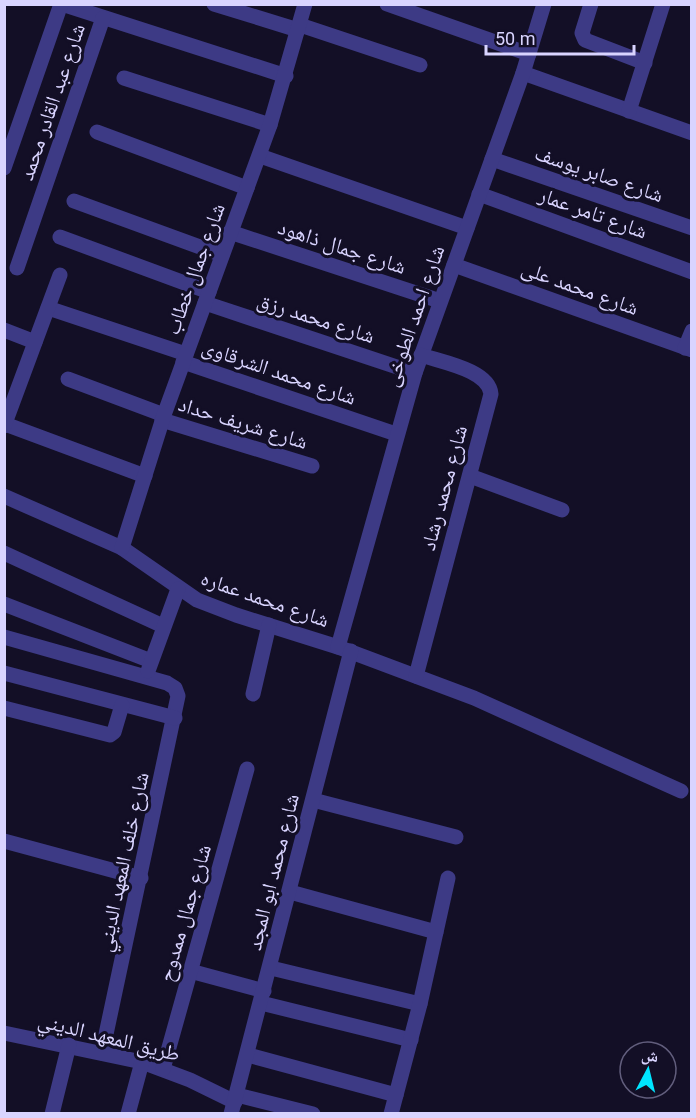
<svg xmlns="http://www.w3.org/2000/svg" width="696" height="1118" font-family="Roboto,'Noto Naskh Arabic',sans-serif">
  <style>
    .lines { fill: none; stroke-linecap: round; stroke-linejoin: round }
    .street { stroke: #3d3a85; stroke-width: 15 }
    .labels { text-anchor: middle; stroke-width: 6; stroke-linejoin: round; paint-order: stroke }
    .street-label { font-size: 21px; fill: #d9d4ff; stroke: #130f26 }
  </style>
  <rect width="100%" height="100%" fill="#130f26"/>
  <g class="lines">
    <g class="street">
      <polyline points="62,4 286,76"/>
      <polyline points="214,4 298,30"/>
      <polyline points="387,4 529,54"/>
      <polyline points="591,4 582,33 585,40 645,63"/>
      <polyline points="300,25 420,65"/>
      <polyline points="523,73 692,133"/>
      <polyline points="124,78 270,125"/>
      <polyline points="629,111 663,4"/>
      <polyline points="97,132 247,188"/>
      <polyline points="260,156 467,228"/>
      <polyline points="492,159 692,228"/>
      <polyline points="4,168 61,4"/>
      <polyline points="479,194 692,272"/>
      <polyline points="74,201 222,255"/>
      <polyline points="230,232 440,301"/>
      <polyline points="60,237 209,292"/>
      <polyline points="454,265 692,350"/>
      <polyline points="17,268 103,18"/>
      <polyline points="205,303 415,373"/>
      <polyline points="48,308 186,354"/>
      <polyline points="4,330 35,342"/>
      <polyline points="685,348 692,331"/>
      <polyline points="183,362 396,434"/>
      <polyline points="68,379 164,415"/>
      <polyline points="162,420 312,466"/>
      <polyline points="5,424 145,476"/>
      <polyline points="4,426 60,275"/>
      <polyline points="470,476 562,510"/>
      <polyline points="4,496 122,548 197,600 236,615 338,647 474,698 681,791"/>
      <polyline points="122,548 164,415 270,125 305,4"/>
      <polyline points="4,553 163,626"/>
      <polyline points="4,604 151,661"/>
      <polyline points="4,637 167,683 175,688 178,696 102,1053"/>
      <polyline points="338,647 415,373 523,73 544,4"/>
      <polyline points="148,671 178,589"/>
      <polyline points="4,673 175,718"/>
      <path d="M416,676l75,-282c-2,-24 -50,-32 -70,-39"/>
      <polyline points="253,694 269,625"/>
      <polyline points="4,708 110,735 114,732 122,705"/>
      <polyline points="313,800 456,837"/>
      <polyline points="4,841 141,878"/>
      <polyline points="290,892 436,932"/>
      <polyline points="271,968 420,1004"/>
      <polyline points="190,971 264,991"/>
      <polyline points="261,1003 411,1040"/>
      <polyline points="4,1033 142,1062 190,1080 235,1102"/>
      <polyline points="248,1055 396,1095"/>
      <polyline points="163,1069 247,769"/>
      <polyline points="237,1095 313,1114"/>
      <polyline points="52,1114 69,1045"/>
      <polyline points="128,1114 142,1062"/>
      <polyline points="231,1114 351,651"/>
      <polyline points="391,1114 420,1004 448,878"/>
    </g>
  </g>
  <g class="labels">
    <g class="street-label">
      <text transform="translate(52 102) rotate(-71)" y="7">شارع عبد القادر محمد</text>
      <text transform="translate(599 174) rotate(19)" y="7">شارع صابر يوسف</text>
      <text transform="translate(593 213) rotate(20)" y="7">شارع تامر عمار</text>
      <text transform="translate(342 247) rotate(18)" y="7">شارع جمال ذاهود</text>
      <text transform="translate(195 269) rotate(-70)" y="7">شارع جمال خطاب</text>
      <text transform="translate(580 288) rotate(20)" y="7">شارع محمد على</text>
      <text transform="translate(414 316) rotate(-71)" y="7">شارع احمد الطوخى</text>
      <text transform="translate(316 318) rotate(18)" y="7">شارع محمد رزق</text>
      <text transform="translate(279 372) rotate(19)" y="7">شارع محمد الشرقاوى</text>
      <text transform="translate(243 423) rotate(17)" y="7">شارع شريف حداد</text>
      <text transform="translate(444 488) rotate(-75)" y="7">شارع محمد رشاد</text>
      <text transform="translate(265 599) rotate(19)" y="7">شارع محمد عماره</text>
      <text transform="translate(123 862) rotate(-78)" y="7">شارع خلف المعهد الديني</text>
      <text transform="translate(273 872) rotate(-76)" y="7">شارع محمد ابو المجد</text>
      <text transform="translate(185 913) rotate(-74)" y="7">شارع جمال ممدوح</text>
      <text transform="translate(109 1037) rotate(14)" y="7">طريق المعهد الديني</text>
    </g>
  </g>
  <rect width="696" height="1118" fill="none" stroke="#d9d4ff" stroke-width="12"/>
  <g transform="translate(648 1070) rotate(7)"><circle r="28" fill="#130f26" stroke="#625e7d" stroke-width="1.5"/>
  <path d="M0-4.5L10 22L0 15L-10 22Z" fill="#00e5ff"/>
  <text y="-9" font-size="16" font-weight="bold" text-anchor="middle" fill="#d9d4ff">ش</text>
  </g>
  <path d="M486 45v9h148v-9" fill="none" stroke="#d9d4ff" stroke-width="3"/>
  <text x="495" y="45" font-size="18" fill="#d9d4ff" stroke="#130f26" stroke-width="4.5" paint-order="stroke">50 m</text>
</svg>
